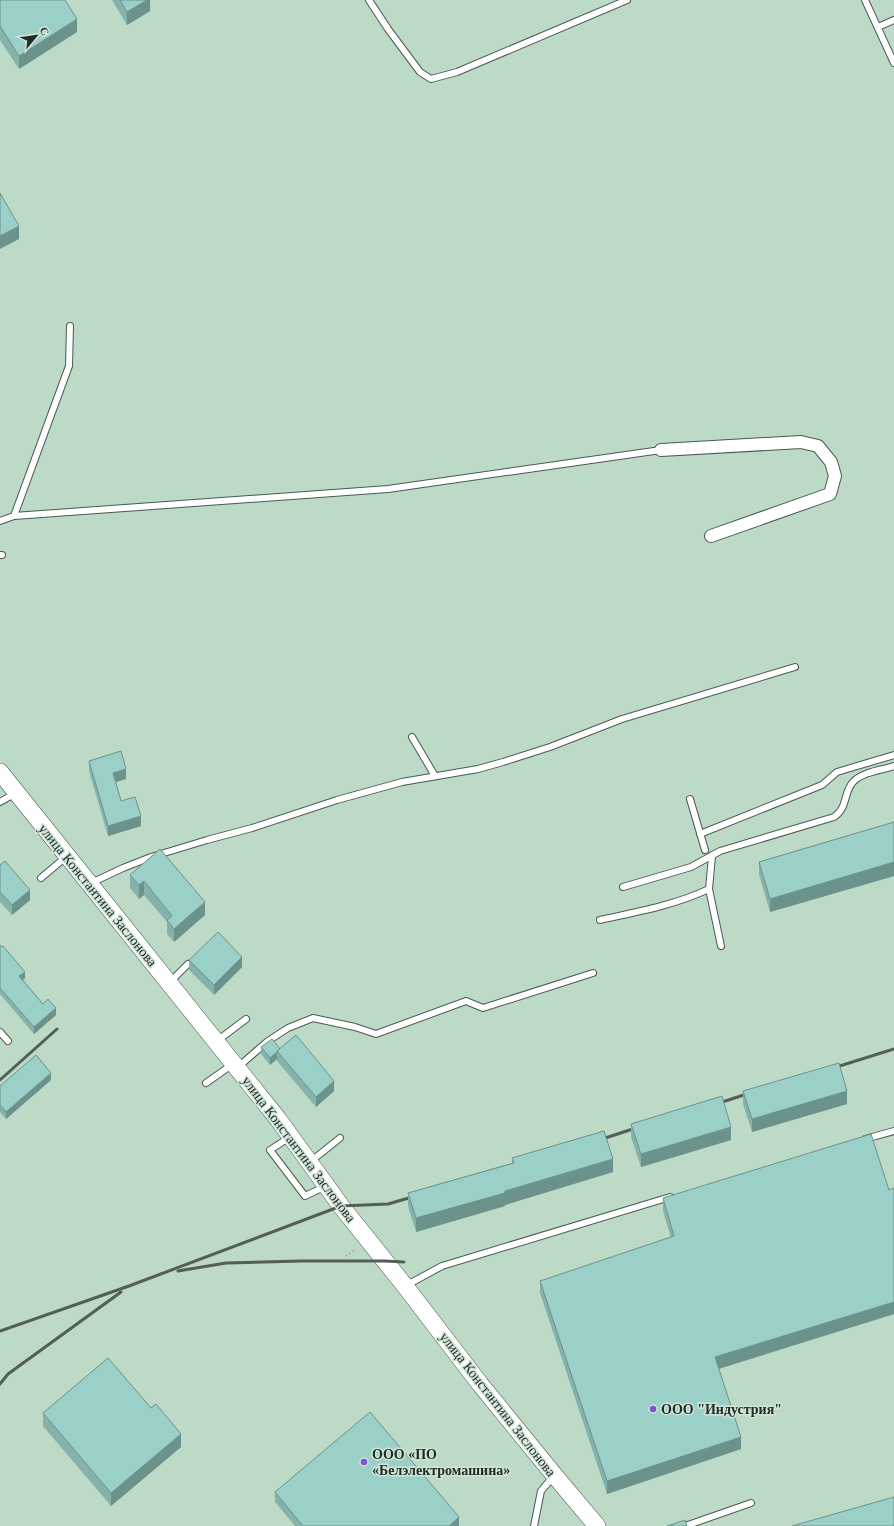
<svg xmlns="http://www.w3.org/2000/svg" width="894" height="1526" font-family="Georgia,serif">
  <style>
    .built { fill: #bddac7 }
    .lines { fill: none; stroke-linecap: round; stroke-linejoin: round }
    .lane-casing { stroke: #495b4f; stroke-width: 8 }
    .street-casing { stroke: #495b4f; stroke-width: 14 }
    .secondary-casing { stroke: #495b4f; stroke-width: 18 }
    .path { stroke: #88998e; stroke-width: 2; stroke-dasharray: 1 3; stroke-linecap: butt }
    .lane { stroke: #fff; stroke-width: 6 }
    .street { stroke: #fff; stroke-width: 12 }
    .secondary { stroke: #fff; stroke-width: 17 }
    .rail { stroke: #525e56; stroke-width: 3 }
    .wall { fill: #85b3ac }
    .shaded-wall { fill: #6c928c }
    .building { fill: #9bd0c8; stroke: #6c928c }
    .poi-dot { fill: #7b55cf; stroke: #cfe5d7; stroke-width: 1.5 }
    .labels { text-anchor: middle; stroke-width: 3; stroke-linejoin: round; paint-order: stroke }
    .street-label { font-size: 14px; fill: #232b26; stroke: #cfe5d7 }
    .poi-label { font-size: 14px; font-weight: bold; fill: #232b26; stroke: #cfe5d7; text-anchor: start }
  </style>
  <rect width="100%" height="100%" fill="#cfe5d7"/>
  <rect class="built" x="0" y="0" width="894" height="1526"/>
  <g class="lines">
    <defs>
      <g id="lane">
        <polyline points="369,0 388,29 420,72 431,79 457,72 627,0"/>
        <polyline points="865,0 894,63"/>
        <polyline points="878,27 894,20"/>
        <polyline points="14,516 69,366 70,326"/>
        <polyline points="0,521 14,516 388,489 661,450"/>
        <polyline points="0,555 2,555"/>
        <polyline points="412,737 435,776"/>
        <polyline points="690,799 705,850"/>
        <polyline points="0,802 16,793"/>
        <polyline points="700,834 822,785 837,772 894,755"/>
        <polyline points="41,878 67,856"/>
        <polyline points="91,883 123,868 151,857 207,840 252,828 337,800 402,782 478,769 503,762 550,747 622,719 795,667"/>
        <path d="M623,887l68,-20 29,-16 114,-34c14,-9 9,-24 19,-35 9,-10 29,-12 41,-16"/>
        <polyline points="709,889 721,946"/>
        <path d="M600,920c37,-8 75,-15 109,-31l3,-33"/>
        <polyline points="169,983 188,964"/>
        <polyline points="0,1032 8,1041"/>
        <polyline points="217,1041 246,1019"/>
        <polyline points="238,1067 268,1041 288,1028 313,1018 355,1027 376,1034 466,1001 483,1008 593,973"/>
        <polyline points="206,1083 233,1064"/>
        <polyline points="290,1137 270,1150 305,1196 326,1186"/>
        <polyline points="865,1139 894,1131"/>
        <polyline points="310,1162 340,1138"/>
        <polyline points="407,1285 442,1266 670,1197"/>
        <polyline points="534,1526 541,1491 553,1477"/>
        <polyline points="685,1526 751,1503"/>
      </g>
      <polyline id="street" points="661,450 801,442 818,446 831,462 835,476 830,494 711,536"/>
      <polyline id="secondary" points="0,772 278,1119 341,1206 405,1286 480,1384 555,1476 597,1526"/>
    </defs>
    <use href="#lane" class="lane-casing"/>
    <use href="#street" class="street-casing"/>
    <use href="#secondary" class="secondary-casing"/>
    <polyline class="path" points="346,1256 356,1249"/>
    <use href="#lane" class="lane"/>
    <use href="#street" class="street"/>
    <use href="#secondary" class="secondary"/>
    <g class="rail">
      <polyline points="830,1069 894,1049"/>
      <polyline points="0,1080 57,1029"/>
      <polyline points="713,1105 753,1092"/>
      <polyline points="596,1141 642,1126"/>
      <polyline points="178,1271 226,1263 301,1261 385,1261 404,1262"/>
      <polyline points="0,1331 129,1286 341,1206 388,1204 419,1195"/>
      <polyline points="0,1384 8,1374 121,1292"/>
    </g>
  </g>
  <g class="wall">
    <polygon points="0,0 77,32 19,69 0,40"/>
    <polygon points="112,0 150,0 150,11 127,25"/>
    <polygon points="89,761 126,779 116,782 121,801 141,826 108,836 89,771"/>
    <polygon points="894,822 894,876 770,912 759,875 759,862"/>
    <polygon points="160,849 205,915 174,942 167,934 167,922 144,895 139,899 130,888 130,875"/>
    <polygon points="0,865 30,900 12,915 0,902"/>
    <polygon points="0,945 25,978 23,980 43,1004 56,1015 34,1034 0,994"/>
    <polygon points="189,960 242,967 214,995 189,970"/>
    <polygon points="261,1047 280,1049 334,1091 316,1107 277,1061 277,1059 270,1065 261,1054"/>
    <polygon points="51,1080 6,1119 0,1112 0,1086"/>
    <polygon points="743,1091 847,1104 752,1132 743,1104"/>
    <polygon points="631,1124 731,1140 641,1167 631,1137"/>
    <polygon points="512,1158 613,1172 505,1205 505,1206 416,1232 408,1206 408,1193 512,1163"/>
    <polygon points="894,1188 894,1314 718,1369 741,1449 607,1494 540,1293 540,1281 671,1238 663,1211 663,1198 889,1190"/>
    <polygon points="43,1413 181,1447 111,1506 43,1426"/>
    <polygon points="275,1492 459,1526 295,1526 275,1502"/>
  </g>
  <g class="shaded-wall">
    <polygon points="147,0 150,0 150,11 127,25 127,12"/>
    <polygon points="77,19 77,32 19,69 19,56"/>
    <polygon points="19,226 19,239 0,249 0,236"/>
    <polygon points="126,769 126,779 113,783 113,773"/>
    <polygon points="141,816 141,826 108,836 108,826"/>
    <polygon points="894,862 894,876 770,912 770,899"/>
    <polygon points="144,881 144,895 139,899 139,885"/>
    <polygon points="30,890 30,900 12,915 12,905"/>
    <polygon points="205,902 205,915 174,942 174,929"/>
    <polygon points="242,957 242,967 214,995 214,985"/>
    <polygon points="25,972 25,978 19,983 19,976"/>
    <polygon points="56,1008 56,1015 34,1034 34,1027"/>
    <polygon points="277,1052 277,1059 270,1065 270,1058"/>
    <polygon points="51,1073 51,1080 6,1119 6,1112"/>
    <polygon points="334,1081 334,1091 316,1107 316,1097"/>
    <polygon points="847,1091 847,1104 752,1132 752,1119"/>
    <polygon points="731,1127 731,1140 641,1167 641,1154"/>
    <polygon points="613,1159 613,1172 505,1205 505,1206 416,1232 416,1218"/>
    <polygon points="894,1302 894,1314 715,1370 715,1357"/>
    <polygon points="181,1434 181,1447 111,1506 111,1493"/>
    <polygon points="741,1437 741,1449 607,1494 607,1481"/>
    <polygon points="459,1517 459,1526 449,1526"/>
  </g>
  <g class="building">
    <polygon points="0,0 65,0 77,19 19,56 0,26"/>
    <polygon points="120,0 147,0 127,12"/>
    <polygon points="0,193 19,226 0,236"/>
    <polygon points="121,751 126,769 113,773 121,801 135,797 141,816 108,826 89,761"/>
    <polygon points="894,822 894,862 770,899 759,862"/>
    <polygon points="160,849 205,902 174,929 167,920 172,916 144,881 139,885 130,875"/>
    <polygon points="5,861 30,890 12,905 0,892 0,865"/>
    <polygon points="218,932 242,957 214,985 189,960"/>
    <polygon points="0,945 2,947 3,946 25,972 19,976 43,1004 48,999 56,1008 34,1027 0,988"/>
    <polygon points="296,1035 334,1081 316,1097 277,1051"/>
    <polygon points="272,1039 280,1049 277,1051 277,1052 270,1058 261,1047"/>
    <polygon points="36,1055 51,1073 6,1112 0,1105 0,1086"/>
    <polygon points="839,1063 847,1091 752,1119 743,1091"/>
    <polygon points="722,1096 731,1127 641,1154 631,1124"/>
    <polygon points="604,1131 613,1159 505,1191 505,1193 416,1218 408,1193 514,1163 512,1158"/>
    <polygon points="871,1134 889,1190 894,1188 894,1302 715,1357 741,1437 607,1481 540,1281 674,1236 663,1198"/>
    <polygon points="108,1358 151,1408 156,1404 181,1434 111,1493 43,1413"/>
    <polygon points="370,1412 459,1517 449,1526 303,1526 275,1492"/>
    <polygon points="894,1497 894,1526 792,1526"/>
    <polygon points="685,1520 687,1526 667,1526"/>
  </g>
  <g class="poi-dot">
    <circle cx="653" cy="1409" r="4"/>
    <circle cx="364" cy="1462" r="4"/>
  </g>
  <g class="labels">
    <g class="street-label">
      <text transform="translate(98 895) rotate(51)" y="5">улица Константина Заслонова</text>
      <text transform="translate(299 1149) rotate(53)" y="5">улица Константина Заслонова</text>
      <text transform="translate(498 1404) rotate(52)" y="5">улица Константина Заслонова</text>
    </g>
    <g class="poi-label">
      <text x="661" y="1414">ООО "Индустрия"</text>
      <text x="372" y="1459">ООО «ПО<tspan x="372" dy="16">«Белэлектромашина»</tspan></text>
    </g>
  </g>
  <g transform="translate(36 36) rotate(61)" stroke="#cfe5d7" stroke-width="3" paint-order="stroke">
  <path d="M0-3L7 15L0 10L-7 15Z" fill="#232b26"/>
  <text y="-6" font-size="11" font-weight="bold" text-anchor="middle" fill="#232b26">С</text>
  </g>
</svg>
